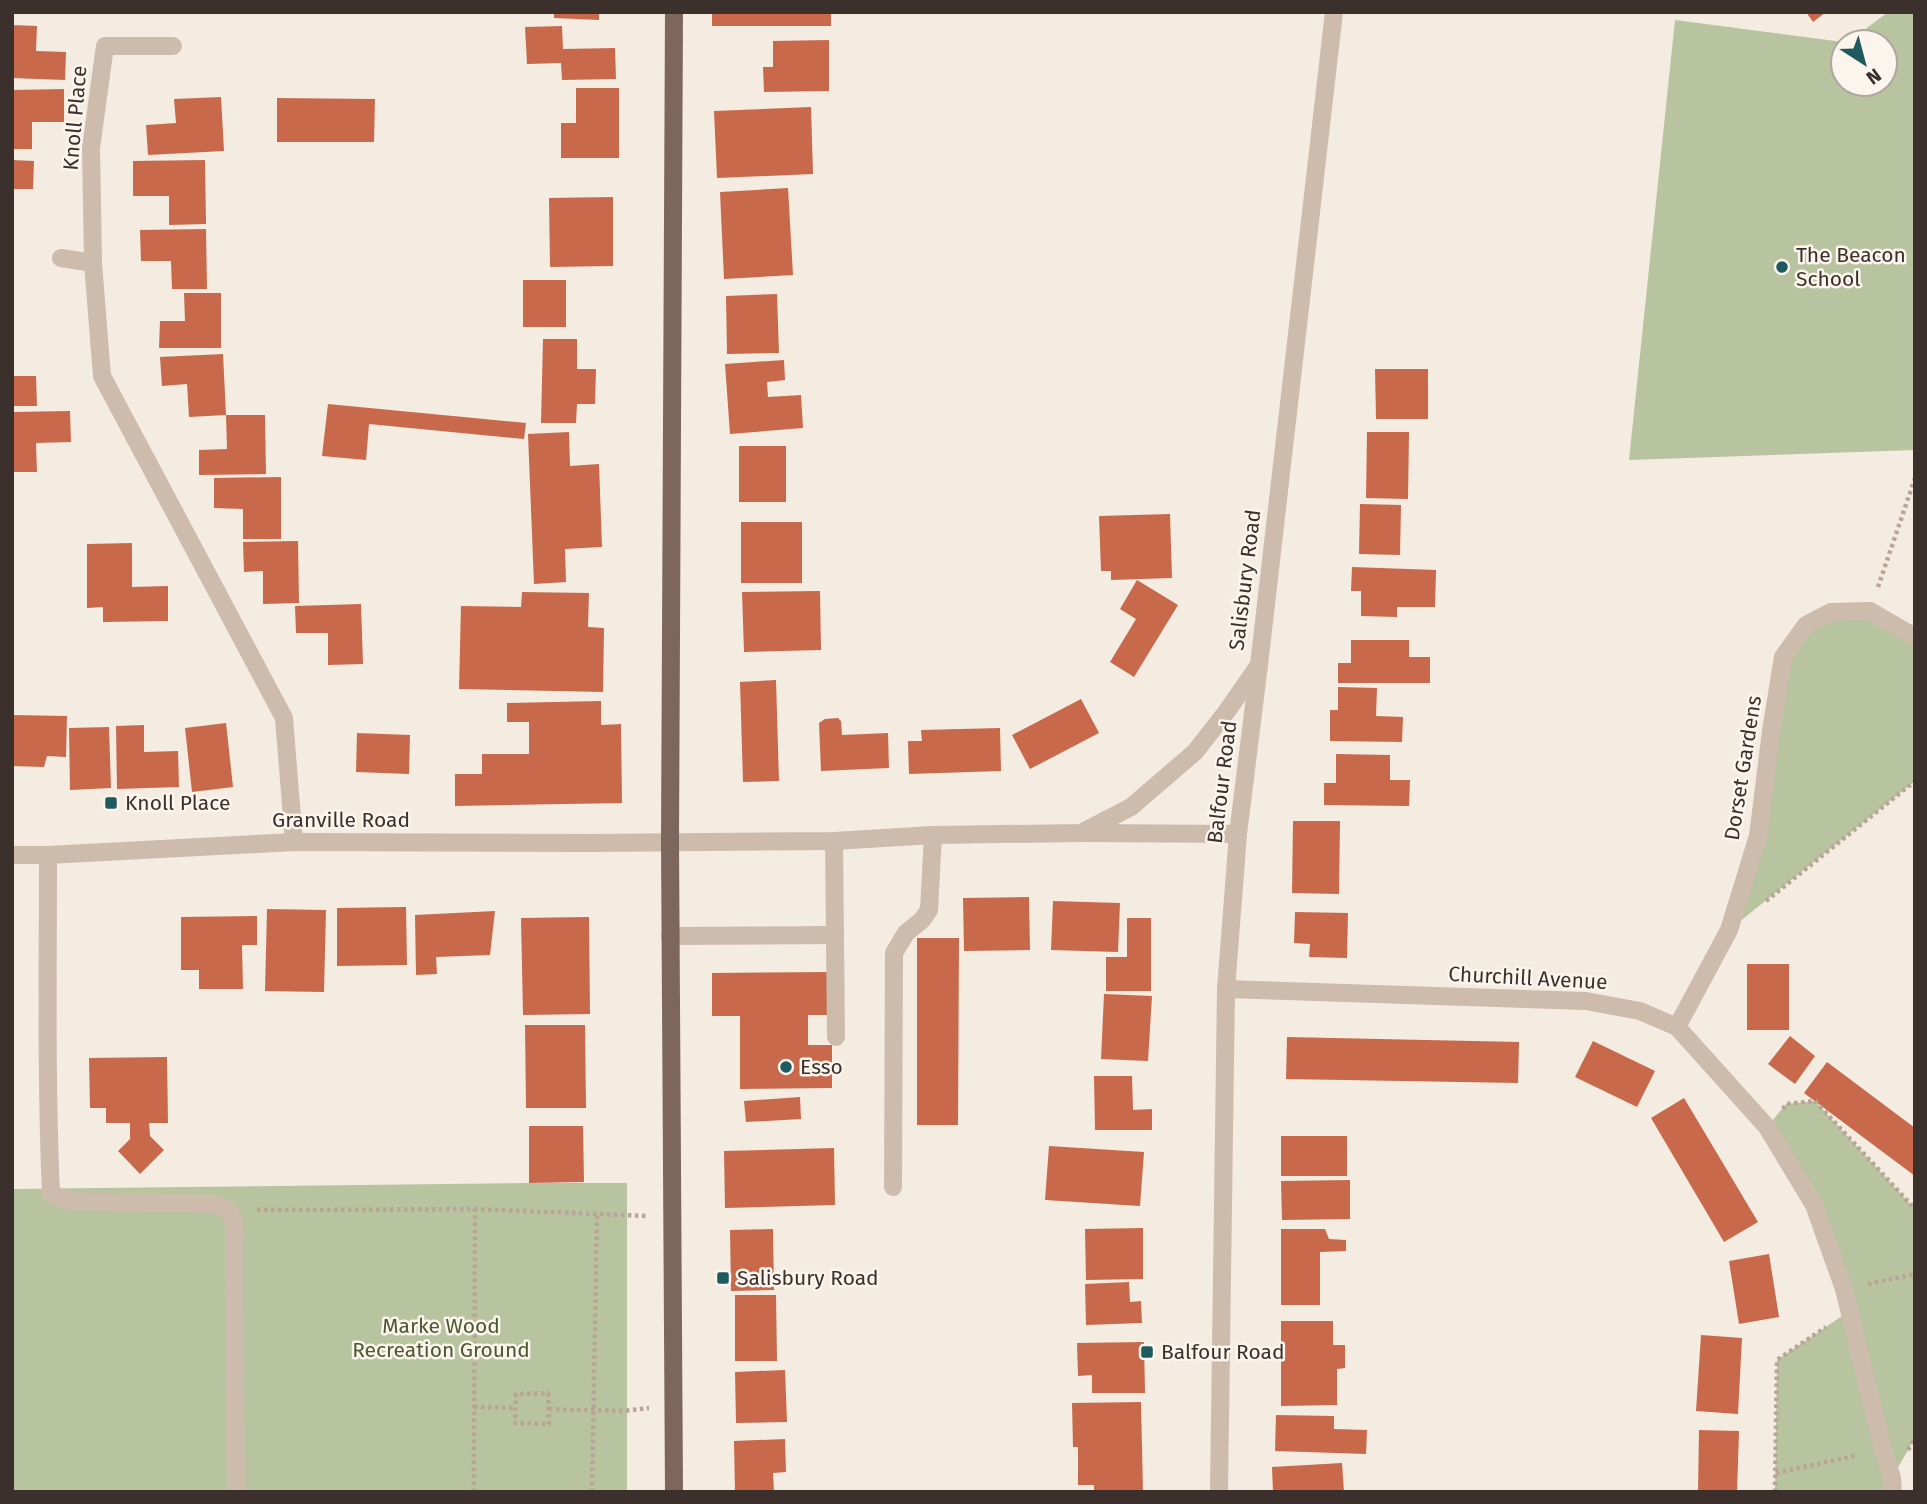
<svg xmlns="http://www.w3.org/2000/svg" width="1927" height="1504" font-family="'Fira Sans',sans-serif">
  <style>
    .green { fill: #b8c4a0 }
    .building { fill: #c8694b }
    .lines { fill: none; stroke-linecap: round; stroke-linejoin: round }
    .path { stroke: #b9a596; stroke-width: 4.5; stroke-dasharray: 3.5 3.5; stroke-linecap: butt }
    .service { stroke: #cdbbac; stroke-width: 18 }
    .minor { stroke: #cdbbac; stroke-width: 18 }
    .tertiary { stroke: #cdbbac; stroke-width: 18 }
    .primary { stroke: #7d675c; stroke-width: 18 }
    .poi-dot { fill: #1f5a5e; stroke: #fbf5ee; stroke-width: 2.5 }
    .labels { text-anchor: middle; stroke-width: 5; stroke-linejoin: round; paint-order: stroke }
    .street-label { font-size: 21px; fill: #3b302b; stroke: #fbf5ee }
    .poi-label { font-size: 21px; fill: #3b302b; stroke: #fbf5ee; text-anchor: start }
    .park-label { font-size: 21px; fill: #4a5a2e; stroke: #fbf5ee }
  </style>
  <rect width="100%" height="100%" fill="#f4ebe1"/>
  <g class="green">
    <polygon points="1888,12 1915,12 1915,450 1629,460 1675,20 1843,42 1843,84 1885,84 1885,42 1848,42"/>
    <polygon points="1870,611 1915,637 1915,781 1729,930 1758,836 1783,657 1806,625"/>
    <polygon points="1815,1101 1915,1209 1915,1438 1892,1478 1893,1492 1775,1492 1777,1360 1848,1312 1814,1205 1767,1127 1786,1104"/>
    <polygon points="529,1183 627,1183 627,1492 12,1492 12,1189"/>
  </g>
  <g class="building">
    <polygon points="554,12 599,12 599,20 554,18"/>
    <rect x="712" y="12" width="119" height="14"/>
    <polygon points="1806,12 1826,12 1813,22"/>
    <polygon points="12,25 37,26 36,51 66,52 65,80 12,78"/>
    <polygon points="562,26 563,49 615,48 616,79 562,80 561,63 527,64 525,27"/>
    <polygon points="829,40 829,91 764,92 763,67 773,67 773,41"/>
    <polygon points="576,88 619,88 619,158 561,158 561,123 576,123"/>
    <polygon points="64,89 64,122 32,122 32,149 12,149 12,90"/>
    <polygon points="221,97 224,151 148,155 146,125 176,123 174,99"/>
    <polygon points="277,98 375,99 374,142 277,142"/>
    <polygon points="811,107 813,174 717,178 714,111"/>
    <polygon points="12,160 34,161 33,189 12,189"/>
    <polygon points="205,160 206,224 169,225 169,196 133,196 133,161"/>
    <polygon points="788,188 793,275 724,279 720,192"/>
    <polygon points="613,197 613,266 550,267 549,198"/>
    <polygon points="206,229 207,289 172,289 171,261 141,261 140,230"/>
    <rect x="523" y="280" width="43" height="47"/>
    <polygon points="184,293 221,293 221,348 159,348 160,321 185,321"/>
    <polygon points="777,294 779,353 727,354 726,296"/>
    <polygon points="543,339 577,339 577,369 596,369 595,404 577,404 576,423 541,423"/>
    <polygon points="223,354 226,415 189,417 187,384 162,386 160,357"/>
    <polygon points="784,360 785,380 767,382 768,397 801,395 803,428 730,434 725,364"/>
    <polygon points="1375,369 1428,369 1428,419 1376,419"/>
    <polygon points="12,376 36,376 37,406 12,406"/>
    <polygon points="328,404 526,423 524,439 369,424 366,460 322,456"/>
    <polygon points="70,411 71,442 36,443 37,472 12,472 12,412"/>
    <polygon points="226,415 265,415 266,474 199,475 199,450 227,449"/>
    <polygon points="569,432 570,466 599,464 602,547 565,549 566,582 534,584 528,434"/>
    <polygon points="1367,432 1409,432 1408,499 1366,498"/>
    <rect x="739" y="446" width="47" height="56"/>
    <polygon points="281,477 281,539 243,539 243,509 214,508 214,478"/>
    <polygon points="1360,504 1401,505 1400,555 1359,554"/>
    <polygon points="1170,514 1172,578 1111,580 1111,571 1101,571 1099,516"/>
    <rect x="741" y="522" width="61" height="61"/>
    <polygon points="298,541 299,603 263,604 263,571 244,572 243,542"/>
    <polygon points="132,543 132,587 168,586 168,621 103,622 103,607 87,608 87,544"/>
    <polygon points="1352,567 1436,570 1435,607 1397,607 1397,617 1361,616 1361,591 1351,591"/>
    <polygon points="1137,580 1178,605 1134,677 1110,662 1136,619 1120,609"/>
    <polygon points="820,591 821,650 744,652 742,592"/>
    <polygon points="522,592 589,593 588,627 604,628 603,692 459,689 461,606 521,607"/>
    <polygon points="361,604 363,664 328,665 328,633 296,633 295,606"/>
    <polygon points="1351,640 1409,640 1409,657 1430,657 1430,683 1338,683 1338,663 1351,663"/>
    <polygon points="776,680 779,781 743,782 740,682"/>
    <polygon points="1338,687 1377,688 1376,716 1403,717 1402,742 1330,741 1330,710 1338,710"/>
    <polygon points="1081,699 1099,733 1030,769 1012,735"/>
    <polygon points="601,701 601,725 621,724 622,803 455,806 455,774 482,774 482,754 529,754 529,722 507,722 507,703"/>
    <polygon points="12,715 67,716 66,757 47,756 44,767 12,766"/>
    <polygon points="838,718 841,721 842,735 888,733 889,768 821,771 819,723 825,719"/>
    <polygon points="226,723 233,787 192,792 185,728"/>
    <polygon points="144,725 144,752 178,751 179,787 117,789 116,726"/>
    <polygon points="109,727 111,788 70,790 69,728"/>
    <polygon points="1000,728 1001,771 909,774 908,741 922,741 921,730"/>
    <polygon points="357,733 410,735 409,774 356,772"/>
    <polygon points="1336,754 1390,755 1390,780 1410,780 1409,806 1324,805 1324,783 1336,783"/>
    <polygon points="1293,821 1340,821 1339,894 1292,893"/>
    <polygon points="1029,897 1030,950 964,951 963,898"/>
    <polygon points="1053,901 1120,903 1118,952 1051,950"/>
    <polygon points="406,907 407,965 337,966 337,908"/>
    <polygon points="267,909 326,910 324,992 265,991"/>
    <polygon points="495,911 490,955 436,957 437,974 416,975 415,915"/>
    <polygon points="1295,912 1348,913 1347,958 1309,957 1310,944 1294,943"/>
    <polygon points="257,916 257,945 242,945 243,989 199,989 199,970 181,970 181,917"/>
    <polygon points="589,917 590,1014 523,1015 521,918"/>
    <polygon points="1127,918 1151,918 1151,991 1106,991 1106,957 1127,957"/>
    <polygon points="917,938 959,938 958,1125 917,1125"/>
    <rect x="1747" y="964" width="42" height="66"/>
    <polygon points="834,972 834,1015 808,1015 808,1045 832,1045 832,1088 740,1089 740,1016 712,1016 712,973"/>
    <polygon points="1104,994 1152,996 1148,1061 1101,1059"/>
    <polygon points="525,1025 585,1025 586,1108 526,1108"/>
    <polygon points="1790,1036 1815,1056 1795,1084 1768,1064"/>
    <polygon points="1287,1037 1519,1042 1518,1083 1286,1079"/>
    <polygon points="1593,1041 1655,1071 1637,1107 1575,1077"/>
    <polygon points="167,1057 168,1123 149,1123 150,1136 164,1150 140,1174 118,1151 130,1139 130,1123 106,1123 106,1108 90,1108 89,1058"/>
    <polygon points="1827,1062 1915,1128 1915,1176 1804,1093"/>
    <polygon points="1094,1076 1132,1076 1133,1110 1152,1109 1152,1130 1095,1130"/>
    <polygon points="800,1097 801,1119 746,1122 744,1101"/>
    <polygon points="1684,1098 1758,1222 1724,1242 1651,1118"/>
    <polygon points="529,1126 583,1126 584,1182 529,1183"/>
    <rect x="1281" y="1136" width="66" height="40"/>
    <polygon points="1049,1146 1144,1152 1140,1206 1045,1200"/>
    <polygon points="834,1148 835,1205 725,1208 724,1151"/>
    <polygon points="1350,1180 1350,1219 1282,1220 1281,1181"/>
    <polygon points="1143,1228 1143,1279 1086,1280 1085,1229"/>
    <polygon points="773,1229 774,1290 731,1291 730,1230"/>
    <polygon points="1281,1229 1325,1229 1329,1239 1346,1240 1346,1251 1320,1252 1320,1305 1281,1305"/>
    <polygon points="1769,1254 1779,1317 1739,1324 1729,1261"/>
    <polygon points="1129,1282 1130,1302 1141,1301 1142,1323 1086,1325 1085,1284"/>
    <polygon points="735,1295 776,1295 777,1361 735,1361"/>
    <polygon points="1281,1321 1333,1321 1333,1345 1345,1345 1345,1368 1337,1369 1337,1405 1281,1406"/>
    <polygon points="1701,1335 1742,1338 1738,1414 1696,1411"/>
    <polygon points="1144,1342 1145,1393 1092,1393 1092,1375 1078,1376 1077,1343"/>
    <polygon points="785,1370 787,1422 736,1423 735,1372"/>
    <polygon points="1141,1402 1143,1492 1094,1492 1094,1485 1078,1485 1078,1447 1073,1447 1072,1403"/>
    <polygon points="1276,1415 1334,1416 1334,1429 1367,1430 1366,1454 1275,1451"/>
    <polygon points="1699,1430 1739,1431 1737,1492 1698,1492"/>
    <polygon points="785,1439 786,1472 773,1473 774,1492 735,1492 734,1441"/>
    <polygon points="1342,1463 1344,1492 1273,1492 1272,1467"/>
  </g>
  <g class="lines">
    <g class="path">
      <polyline points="1878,587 1915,478"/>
      <polyline points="1766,901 1915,781"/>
      <polyline points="1783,1109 1786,1104 1815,1101 1915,1209"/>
      <polyline points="257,1210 475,1209 647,1216"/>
      <polyline points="1868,1284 1915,1274"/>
      <polygon points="548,1393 549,1424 515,1423 516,1394"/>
      <polyline points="474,1407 515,1408"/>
      <polyline points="549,1409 623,1411 649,1408"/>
      <polyline points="1908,1450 1915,1438"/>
      <polyline points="1776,1473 1858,1455"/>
      <polyline points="474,1492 475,1209"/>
      <polyline points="592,1492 597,1215"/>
      <polyline points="1775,1492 1777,1360 1826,1327"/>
    </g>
    <g class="service">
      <polyline points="834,841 836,1037"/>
      <path d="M48,855c0,113 -2,226 3,339l18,7 146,3 14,6 5,11 2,271"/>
      <polyline points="670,936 835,935"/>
      <polyline points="893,1187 894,953 906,933 922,920 929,910 933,835"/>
    </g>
    <g class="minor">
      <polyline points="173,46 105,46 91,148 93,263 102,376 284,718 294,842"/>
      <polyline points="61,258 93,263"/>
      <polyline points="1081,833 1238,834"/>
      <polyline points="1226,989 1586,1001 1640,1011 1677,1027 1767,1127 1814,1205 1844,1289 1883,1450 1892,1478 1893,1492"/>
      <polyline points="1677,1027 1729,930 1758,836 1771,731 1783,657 1806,625 1831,612 1870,611 1915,637"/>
      <polyline points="1219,1492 1226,989 1238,834 1259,665"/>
    </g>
    <polyline class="tertiary" points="12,855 48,855 294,842 591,843 834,841 933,835 1081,833 1131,807 1195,752 1227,711 1259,665 1334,12"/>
    <polyline class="primary" points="674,12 670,841 674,1492"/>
  </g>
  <g class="poi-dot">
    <circle cx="1782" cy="267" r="7"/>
    <rect x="104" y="796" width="14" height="14" rx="3.5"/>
    <circle cx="786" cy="1067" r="7"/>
    <rect x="716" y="1271" width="14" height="14" rx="3.5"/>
    <rect x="1140" y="1345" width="14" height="14" rx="3.5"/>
  </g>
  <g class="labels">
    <g class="street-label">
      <text transform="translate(75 118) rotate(-85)" y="7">Knoll Place</text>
      <text transform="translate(1245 580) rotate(-83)" y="7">Salisbury Road</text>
      <text transform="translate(1743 768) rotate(-81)" y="7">Dorset Gardens</text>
      <text transform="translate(1222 782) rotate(-83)" y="7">Balfour Road</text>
      <text x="341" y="827">Granville Road</text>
      <text transform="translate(1528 978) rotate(3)" y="7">Churchill Avenue</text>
    </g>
    <g class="poi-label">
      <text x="1796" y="262">The Beacon<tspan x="1796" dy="24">School</tspan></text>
      <text x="125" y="810">Knoll Place</text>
      <text x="800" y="1074">Esso</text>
      <text x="737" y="1285">Salisbury Road</text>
      <text x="1161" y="1359">Balfour Road</text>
    </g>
    <g class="park-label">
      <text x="441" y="1333">Marke Wood<tspan x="441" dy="24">Recreation Ground</tspan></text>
    </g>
  </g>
  <rect width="1927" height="1504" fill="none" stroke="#3b302b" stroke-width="28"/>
  <g transform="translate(1864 63) rotate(144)"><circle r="33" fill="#fbf5ee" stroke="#aea6a0" stroke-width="2"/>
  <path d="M0-5L12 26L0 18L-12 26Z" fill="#1f5a5e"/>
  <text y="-10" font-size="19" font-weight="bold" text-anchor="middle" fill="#3b302b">N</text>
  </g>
</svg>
